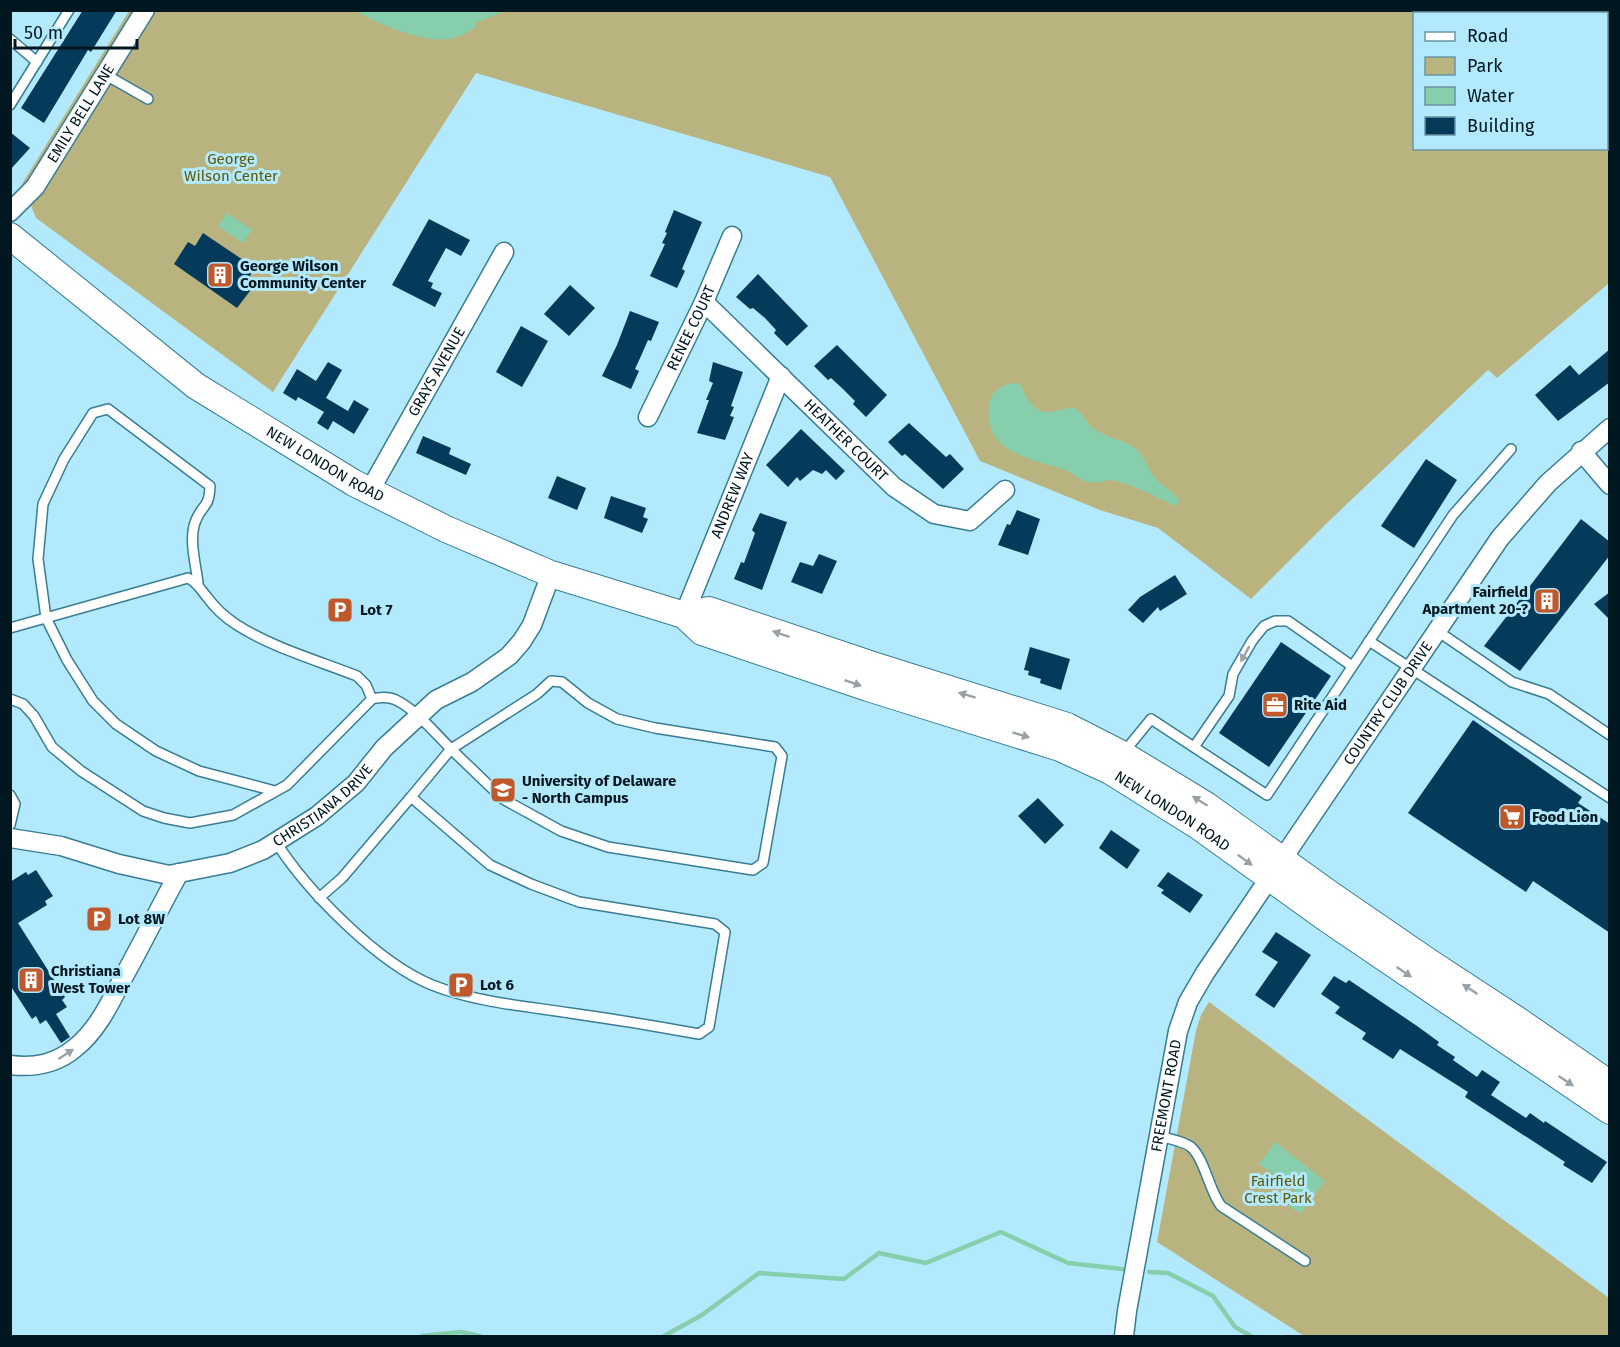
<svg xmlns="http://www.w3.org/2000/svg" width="1620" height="1347" font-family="'Fira Sans',sans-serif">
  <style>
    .green { fill: #b9b47f; fill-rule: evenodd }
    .water { fill: #86ceac }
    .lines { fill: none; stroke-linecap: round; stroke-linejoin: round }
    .stream { stroke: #86ceac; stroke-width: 4.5 }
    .building { fill: #053a5b }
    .service-casing { stroke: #387d94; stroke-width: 12 }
    .minor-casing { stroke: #387d94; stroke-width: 21 }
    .secondary-casing { stroke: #387d94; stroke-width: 28 }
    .service { stroke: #fff; stroke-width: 9 }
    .minor { stroke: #fff; stroke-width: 18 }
    .secondary { stroke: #fff; stroke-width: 26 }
    .oneway { fill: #99a2a6 }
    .labels { text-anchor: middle; stroke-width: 6; stroke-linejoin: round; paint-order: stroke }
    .street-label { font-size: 15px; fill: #001720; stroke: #b2e9fd }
    .park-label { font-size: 15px; fill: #605802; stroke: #b2e9fd }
    .poi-label { font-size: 15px; font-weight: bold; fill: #001720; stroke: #b2e9fd; text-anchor: start }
  </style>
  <rect width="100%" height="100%" fill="#b2e9fd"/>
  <g class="green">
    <path d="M129,11h1480v272l-112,95 -9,-8 -159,151 -78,78 -93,-71 -58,-18 -120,-49 -150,-284 -354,-104 -203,319 -237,-174 -14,-34zM1414,14h192v134h-192z"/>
    <polygon points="1209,1002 1609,1298 1609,1336 1304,1336 1157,1242 1196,1031 1201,1015"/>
  </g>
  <g class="water">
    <path d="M355,11h150l-30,12v5c-8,4 -17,10 -26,11 -27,4 -70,-15 -94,-28z"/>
    <polygon points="227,213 252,230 243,243 218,226"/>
    <path d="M1012,383l8,1c10,20 15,33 41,26 5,-1 8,-3 13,-2 9,4 12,15 19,20 12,10 30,11 42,20 10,8 13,22 21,31 8,9 16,10 23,22l-4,5c-19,-9 -39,-20 -59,-25 -9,-3 -18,3 -27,1 -9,-1 -16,-9 -24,-12 -33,-11 -81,-17 -76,-63 1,-15 10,-20 23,-24z"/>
    <polygon points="1275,1142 1325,1181 1301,1213 1288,1206 1295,1189 1259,1164"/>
  </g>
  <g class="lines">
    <g class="stream">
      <polyline points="1149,1272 1168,1273 1213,1296 1235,1327 1251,1336"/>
      <polyline points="422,1336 461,1332 480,1336"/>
      <polyline points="664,1336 702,1315 759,1273 844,1279 879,1253 926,1263 1001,1232 1068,1263 1122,1269"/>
    </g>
  </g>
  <g class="building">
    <polygon points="83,10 117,10 91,52 88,50 44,123 21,108"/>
    <polygon points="10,132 30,148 10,170"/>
    <polygon points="674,210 702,222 682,269 685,271 677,288 650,276 665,244 662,243 667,233 665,232"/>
    <polygon points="429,219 470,240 461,256 446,248 428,281 433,283 431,288 442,293 435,307 392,285"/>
    <polygon points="203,233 255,268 246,282 253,287 237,308 174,264 188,242 195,246"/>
    <polygon points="758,274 808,326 787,346 774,333 776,330 765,318 753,308 750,309 736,297"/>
    <polygon points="570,285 595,308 569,336 544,314"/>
    <polygon points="630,311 659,322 651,341 648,340 641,356 635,369 639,371 631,389 602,376 617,345"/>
    <polygon points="521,326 548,341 522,387 496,372"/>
    <polygon points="837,345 887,395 866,417 853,404 855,401 843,389 831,378 828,380 814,366"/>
    <polygon points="1610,349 1610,382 1558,421 1535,395 1570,365 1579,375"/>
    <polygon points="328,362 342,370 326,398 348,411 354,400 369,409 354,434 333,421 328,430 317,423 324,412 298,397 296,401 283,393 297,369 316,381"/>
    <polygon points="713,362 743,372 731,406 734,407 730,416 734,417 725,440 697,433 709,400 706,400 713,383 709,381"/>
    <polygon points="909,423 946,457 950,454 964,469 943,489 905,454 902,456 888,442"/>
    <polygon points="801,429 845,471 836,480 826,470 822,474 813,470 800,481 797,477 788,487 766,465"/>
    <polygon points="423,436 451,448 449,454 471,464 466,475 416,453"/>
    <polygon points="1426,459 1457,480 1414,548 1381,526"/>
    <polygon points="557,476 586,488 577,510 548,498"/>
    <polygon points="611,496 646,508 643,517 648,519 642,533 604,518"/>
    <polygon points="1017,510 1040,519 1028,555 998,545 1007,524 1010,525"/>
    <polygon points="760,513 787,522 762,590 734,579 741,562 744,563 755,533 752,530"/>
    <polygon points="1581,519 1610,542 1610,555 1520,671 1484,646"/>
    <polygon points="819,554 837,561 822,594 791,582 800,562 813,566"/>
    <polygon points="1175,575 1187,594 1160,611 1158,607 1143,623 1128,610 1140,597"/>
    <polygon points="1610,592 1610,620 1594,604"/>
    <polygon points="1281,642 1331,676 1269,767 1219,733"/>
    <polygon points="1030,647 1070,659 1061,690 1040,683 1041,679 1028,675 1029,671 1024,670"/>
    <polygon points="1473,720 1582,797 1578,803 1610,824 1610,933 1533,881 1526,892 1408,813"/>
    <polygon points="1038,798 1064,825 1045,844 1018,816"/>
    <polygon points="1111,830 1140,850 1127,869 1099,848"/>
    <polygon points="36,870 53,896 45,901 47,905 18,923 65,997 62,1000 67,1007 56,1014 70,1037 61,1043 46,1020 40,1024 36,1016 32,1019 10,985 10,882 26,872 28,875"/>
    <polygon points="1168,872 1203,895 1190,913 1161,893 1164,890 1157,886"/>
    <polygon points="1276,932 1311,955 1274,1008 1255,995 1278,962 1262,952"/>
    <polygon points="1334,976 1346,983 1349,980 1417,1026 1439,1042 1437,1045 1455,1057 1453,1060 1477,1077 1482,1070 1500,1082 1491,1095 1526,1118 1530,1113 1544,1123 1545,1121 1607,1162 1592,1183 1563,1165 1565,1162 1465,1097 1468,1092 1400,1049 1393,1059 1362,1039 1366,1033 1335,1013 1340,1007 1321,994"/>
  </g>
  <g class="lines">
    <defs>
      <g id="service">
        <polyline points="10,39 37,62"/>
        <polyline points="106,75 148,99"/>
        <polyline points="10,105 69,10"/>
        <path d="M198,583c-2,-18 -10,-45 -2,-63 7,-17 13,-11 14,-34l-102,-77 -15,4 -29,46 -21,45 -5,55 8,59 21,42 26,41 23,23 40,27 43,20 76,20"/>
        <path d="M10,628l178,-50c10,5 12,11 19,19 8,11 19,21 30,28 34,22 82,36 120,51l9,9 6,14"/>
        <polyline points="1436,630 1512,682 1549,694 1610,735"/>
        <polyline points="1369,641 1610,798"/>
        <polygon points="551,681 562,682 588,703 617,719 655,728 775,747 782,756 763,863 753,870 608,847 561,831 503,799 451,749 537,694"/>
        <path d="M10,699l13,5 11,12 18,31 29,24 62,40 21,7 26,5 43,-8 54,-30 85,-86c8,-2 16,-3 24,1 19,9 40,34 55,49l-40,48"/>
        <polyline points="1194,747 1229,696 1233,674 1252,641 1264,626 1275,621 1288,621 1352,666"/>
        <polyline points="1124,752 1151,719 1267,795 1453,515 1511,449"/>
        <polyline points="10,795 15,804 10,825"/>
        <path d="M276,842c31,49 102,121 156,143 43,17 92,21 138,28 43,6 86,13 129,21l10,-7 16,-95 -10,-8 -136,-22 -48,-18 -41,-19 -79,-68 -69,81 -23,20"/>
        <path d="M1160,1136c9,3 24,5 31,11 14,13 18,43 30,59l84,55"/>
      </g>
      <g id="minor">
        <path id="s1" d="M10,212l25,-25 110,-177"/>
        <path id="s2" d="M704,302l190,185 40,27 36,7 35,-31"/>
        <path id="s3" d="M648,417l56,-115 28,-66"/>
        <polyline points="1581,451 1610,485"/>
        <path id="s4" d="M369,492l135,-240"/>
        <path id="s5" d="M684,615l97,-239"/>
        <path id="s6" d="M10,838l51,8 58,18 50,11 61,-12 33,-13 54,-34 39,-33 28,-35 52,-48 36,-18 37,-26 13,-15 10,-16 19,-51"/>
        <path d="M10,1065c25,3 46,-1 65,-17 23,-18 36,-47 49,-72 19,-34 36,-69 55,-103"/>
        <path id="s7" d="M1124,1336l3,-25 51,-280 10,-29 17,-29 295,-435 48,-55 62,-55"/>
      </g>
      <g id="secondary">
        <path id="s8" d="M10,236l186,150 158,97 92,46 105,45 133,41 18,17 166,56 192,60 50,23 88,55 129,93 283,192"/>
        <polyline points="684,615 709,610 876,666 1067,726 1122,754 1206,805 1330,894 1429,962 1519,1021 1610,1084"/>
      </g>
    </defs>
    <use href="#service" class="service-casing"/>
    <use href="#minor" class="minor-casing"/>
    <use href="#secondary" class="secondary-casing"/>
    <use href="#service" class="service"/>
    <use href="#minor" class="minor"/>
    <use href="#secondary" class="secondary"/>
  </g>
  <defs><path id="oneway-solid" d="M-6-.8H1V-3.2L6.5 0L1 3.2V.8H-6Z" transform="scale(1.5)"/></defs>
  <g class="oneway">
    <use href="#oneway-solid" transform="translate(781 634) rotate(-161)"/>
    <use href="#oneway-solid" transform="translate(1245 654) rotate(119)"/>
    <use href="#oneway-solid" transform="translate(853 683) rotate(19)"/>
    <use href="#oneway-solid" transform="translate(967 695) rotate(-163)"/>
    <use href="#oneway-solid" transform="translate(1021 735) rotate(17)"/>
    <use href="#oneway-solid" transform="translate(1200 801) rotate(-148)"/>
    <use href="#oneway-solid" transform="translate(1245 860) rotate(36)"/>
    <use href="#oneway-solid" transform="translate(1404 972) rotate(34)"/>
    <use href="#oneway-solid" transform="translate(1470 989) rotate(-147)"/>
    <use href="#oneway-solid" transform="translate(66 1054) rotate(-33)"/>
    <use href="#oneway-solid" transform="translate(1566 1081) rotate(34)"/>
  </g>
  <defs>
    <symbol id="building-square" viewBox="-11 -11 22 22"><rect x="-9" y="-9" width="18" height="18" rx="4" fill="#bf592b" stroke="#b2e9fd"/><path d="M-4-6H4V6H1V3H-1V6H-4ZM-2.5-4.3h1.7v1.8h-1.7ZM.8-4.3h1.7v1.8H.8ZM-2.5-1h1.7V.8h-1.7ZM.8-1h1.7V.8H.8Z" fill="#fff"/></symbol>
    <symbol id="parking-square" viewBox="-11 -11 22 22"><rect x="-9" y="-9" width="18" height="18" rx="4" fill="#bf592b" stroke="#b2e9fd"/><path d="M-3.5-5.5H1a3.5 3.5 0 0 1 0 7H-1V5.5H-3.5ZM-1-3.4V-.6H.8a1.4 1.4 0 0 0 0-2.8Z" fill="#fff"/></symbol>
    <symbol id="office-square" viewBox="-11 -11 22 22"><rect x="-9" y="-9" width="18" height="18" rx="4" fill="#bf592b" stroke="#b2e9fd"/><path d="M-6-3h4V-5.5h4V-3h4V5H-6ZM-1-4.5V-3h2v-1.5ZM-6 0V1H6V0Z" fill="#fff"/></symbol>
    <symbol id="university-square" viewBox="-11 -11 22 22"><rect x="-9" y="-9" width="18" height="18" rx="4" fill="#bf592b" stroke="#b2e9fd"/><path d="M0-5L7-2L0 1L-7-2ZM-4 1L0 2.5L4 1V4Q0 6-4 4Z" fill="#fff"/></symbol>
    <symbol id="supermarket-square" viewBox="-11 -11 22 22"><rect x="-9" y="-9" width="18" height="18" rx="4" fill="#bf592b" stroke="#b2e9fd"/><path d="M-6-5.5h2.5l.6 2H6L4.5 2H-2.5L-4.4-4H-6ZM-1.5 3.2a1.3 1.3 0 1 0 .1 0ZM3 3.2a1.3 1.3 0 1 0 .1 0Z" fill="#fff"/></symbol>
  </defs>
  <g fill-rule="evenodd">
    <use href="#building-square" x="205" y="260" width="30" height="30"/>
    <use href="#building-square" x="1532" y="586" width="30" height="30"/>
    <use href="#parking-square" x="325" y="595" width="30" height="30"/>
    <use href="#office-square" x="1260" y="690" width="30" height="30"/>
    <use href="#university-square" x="488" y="775" width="30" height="30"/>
    <use href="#supermarket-square" x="1497" y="802" width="30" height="30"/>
    <use href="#parking-square" x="84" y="904" width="30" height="30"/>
    <use href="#building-square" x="16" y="965" width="30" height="30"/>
    <use href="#parking-square" x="446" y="970" width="30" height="30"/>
  </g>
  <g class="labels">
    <g class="street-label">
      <text dy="5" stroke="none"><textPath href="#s1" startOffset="122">EMILY BELL LANE</textPath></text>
      <text dy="5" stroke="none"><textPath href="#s3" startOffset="99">RENEE COURT</textPath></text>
      <text dy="5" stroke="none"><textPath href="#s4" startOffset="138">GRAYS AVENUE</textPath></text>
      <text dy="5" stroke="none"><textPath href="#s2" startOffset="198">HEATHER COURT</textPath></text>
      <text dy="5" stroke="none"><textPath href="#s8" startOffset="390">NEW LONDON ROAD</textPath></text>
      <text dy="5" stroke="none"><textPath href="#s5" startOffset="129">ANDREW WAY</textPath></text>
      <text dy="5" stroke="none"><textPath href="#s7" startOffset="700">COUNTRY CLUB DRIVE</textPath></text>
      <text dy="5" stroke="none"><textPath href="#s6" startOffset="336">CHRISTIANA DRIVE</textPath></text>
      <text dy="5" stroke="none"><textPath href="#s8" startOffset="1311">NEW LONDON ROAD</textPath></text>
      <text dy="5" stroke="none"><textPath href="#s7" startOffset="244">FREEMONT ROAD</textPath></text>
    </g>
    <g class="park-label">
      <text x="231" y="164">George<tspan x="231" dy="17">Wilson Center</tspan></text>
      <text x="1278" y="1186">Fairfield<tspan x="1278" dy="17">Crest Park</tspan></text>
    </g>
    <g class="poi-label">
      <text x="240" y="271">George Wilson<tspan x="240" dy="17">Community Center</tspan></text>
      <text x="1528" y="597" text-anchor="end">Fairfield<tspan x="1528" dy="17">Apartment 20-?</tspan></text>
      <text x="360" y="615">Lot 7</text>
      <text x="1294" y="710">Rite Aid</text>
      <text x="522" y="786">University of Delaware<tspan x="522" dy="17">- North Campus</tspan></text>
      <text x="1532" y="822">Food Lion</text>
      <text x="118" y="924">Lot 8W</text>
      <text x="51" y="976">Christiana<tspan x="51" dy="17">West Tower</tspan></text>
      <text x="480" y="990">Lot 6</text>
    </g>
  </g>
  <rect width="1620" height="1347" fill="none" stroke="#001720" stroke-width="24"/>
  <rect x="1413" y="12" width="195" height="138" fill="#b2e9fd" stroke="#6b95a5" stroke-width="1.5"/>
  <rect x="1425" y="32" width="30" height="9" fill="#ffffff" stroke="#6b95a5" stroke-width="1.5"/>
  <text x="1467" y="42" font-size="18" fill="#001720">Road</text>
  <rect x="1425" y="57" width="30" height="18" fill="#b9b47f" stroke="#6b95a5" stroke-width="1.5"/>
  <text x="1467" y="72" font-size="18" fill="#001720">Park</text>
  <rect x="1425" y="87" width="30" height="18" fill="#86ceac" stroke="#6b95a5" stroke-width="1.5"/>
  <text x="1467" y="102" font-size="18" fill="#001720">Water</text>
  <rect x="1425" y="117" width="30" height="18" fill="#053a5b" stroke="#6b95a5" stroke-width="1.5"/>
  <text x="1467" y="132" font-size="18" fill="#001720">Building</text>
  <path d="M15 39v9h122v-9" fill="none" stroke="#001720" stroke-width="3"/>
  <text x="24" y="39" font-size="18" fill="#001720" stroke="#b2e9fd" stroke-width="4.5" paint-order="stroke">50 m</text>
</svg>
